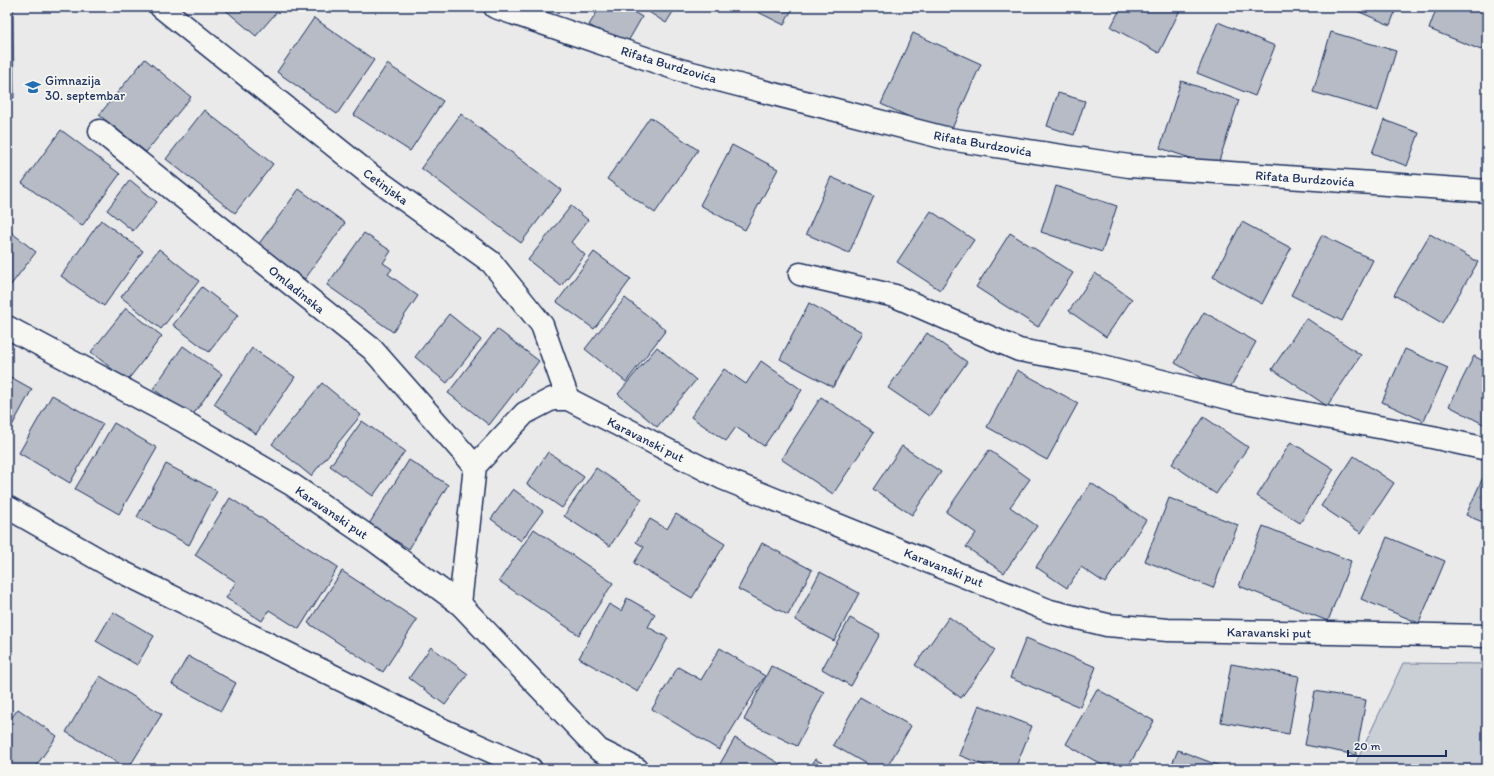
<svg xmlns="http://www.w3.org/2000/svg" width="1494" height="776" font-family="Itim,sans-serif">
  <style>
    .green { fill: #caced5; stroke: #727e9a }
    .building { fill: #b6bbc6; stroke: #1b2f5e }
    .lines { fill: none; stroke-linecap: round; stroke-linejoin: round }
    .street-casing { stroke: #1b2f5e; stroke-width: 25 }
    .secondary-casing { stroke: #1b2f5e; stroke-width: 25 }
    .primary-casing { stroke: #1b2f5e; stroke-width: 25 }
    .street { stroke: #f6f6f2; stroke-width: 22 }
    .secondary { stroke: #f6f6f2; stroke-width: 22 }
    .primary { stroke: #f6f6f2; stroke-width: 22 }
    .labels { text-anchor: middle; stroke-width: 3.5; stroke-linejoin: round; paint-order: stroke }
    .street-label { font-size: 13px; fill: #1b2f5e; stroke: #f6f6f2 }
    .poi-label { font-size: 13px; fill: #1b2f5e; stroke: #f6f6f2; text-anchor: start }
  </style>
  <rect width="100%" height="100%" fill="#e9eae9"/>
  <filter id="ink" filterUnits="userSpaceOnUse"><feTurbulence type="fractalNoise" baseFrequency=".025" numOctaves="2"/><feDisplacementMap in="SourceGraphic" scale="8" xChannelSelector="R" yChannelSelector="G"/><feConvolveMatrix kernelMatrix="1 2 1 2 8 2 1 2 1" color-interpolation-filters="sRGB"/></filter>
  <g filter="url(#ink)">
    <polygon class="green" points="1403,663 1487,664 1487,769 1353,769"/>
    <g class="building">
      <polygon points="7,7 13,7 14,98 7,98"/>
      <polygon points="222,7 281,7 256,36"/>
      <polygon points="600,7 625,7 642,17 626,45 589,25"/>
      <polygon points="641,7 676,7 666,23"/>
      <polygon points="748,7 793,7 784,25"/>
      <polygon points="1121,7 1174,7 1180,10 1159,53 1111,27"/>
      <polygon points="1348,7 1397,7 1390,25"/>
      <polygon points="1437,7 1487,7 1487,36 1481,50 1429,29"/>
      <polygon points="314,18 374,60 337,114 277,72"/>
      <polygon points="1218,22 1275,46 1255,96 1197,73"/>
      <polygon points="1331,32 1396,51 1378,111 1313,92"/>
      <polygon points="913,33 981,64 949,135 881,104"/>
      <polygon points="145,59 191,97 146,152 99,115"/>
      <polygon points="387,64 443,101 410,151 354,115"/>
      <polygon points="1181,81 1239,100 1217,167 1160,148"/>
      <polygon points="1058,93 1085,101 1074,135 1047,126"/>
      <polygon points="204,110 273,164 235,213 166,159"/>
      <polygon points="461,114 561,190 521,243 421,168"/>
      <polygon points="650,117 698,150 655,213 607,179"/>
      <polygon points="1384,120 1419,133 1407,166 1372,153"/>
      <polygon points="61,130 120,174 82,226 22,183"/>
      <polygon points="732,145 778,169 745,230 700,205"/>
      <polygon points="831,177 874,196 849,253 806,234"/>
      <polygon points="130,180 157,202 133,231 107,210"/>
      <polygon points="1056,186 1117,206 1102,252 1041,232"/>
      <polygon points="299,189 345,223 305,279 258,245"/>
      <polygon points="571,206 588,220 571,242 585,255 561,286 528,260"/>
      <polygon points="931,211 974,240 940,290 897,262"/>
      <polygon points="101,220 143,251 104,306 61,276"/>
      <polygon points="1242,222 1291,248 1262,304 1213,277"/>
      <polygon points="7,229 36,252 7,290"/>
      <polygon points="364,233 391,251 383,263 392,269 388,274 418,296 393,332 327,285"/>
      <polygon points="1010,233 1073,273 1038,327 976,287"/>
      <polygon points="1430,234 1478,262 1442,323 1394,295"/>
      <polygon points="1322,235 1373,260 1342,321 1291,295"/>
      <polygon points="159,249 199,281 161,329 121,297"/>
      <polygon points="594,252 631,279 594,329 557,302"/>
      <polygon points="1095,273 1132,299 1106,337 1069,311"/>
      <polygon points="202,287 238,315 209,352 173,325"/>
      <polygon points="625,298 666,330 626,382 585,349"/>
      <polygon points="809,303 862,332 833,387 780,359"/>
      <polygon points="126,308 162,336 127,381 91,352"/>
      <polygon points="1204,312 1256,342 1227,393 1175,363"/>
      <polygon points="449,314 481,340 447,383 415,357"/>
      <polygon points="1306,318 1361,355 1327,406 1272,369"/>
      <polygon points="497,329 539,361 489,425 448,393"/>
      <polygon points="927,333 967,362 929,416 888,388"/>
      <polygon points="183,346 222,374 192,416 153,389"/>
      <polygon points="657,347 696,380 657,427 618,394"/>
      <polygon points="252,348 295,377 256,434 214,404"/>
      <polygon points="1405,349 1448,368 1424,421 1382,402"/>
      <polygon points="1474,356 1487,363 1487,426 1449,406"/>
      <polygon points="761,361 802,390 764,446 736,427 726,441 691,417 724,369 746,384"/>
      <polygon points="1017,370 1078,403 1047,460 987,427"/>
      <polygon points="7,375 32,389 7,435"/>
      <polygon points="322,383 361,415 311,476 272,444"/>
      <polygon points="52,395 103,424 70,483 19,453"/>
      <polygon points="821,397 874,432 833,494 781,459"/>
      <polygon points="1204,417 1248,447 1216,494 1172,464"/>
      <polygon points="362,421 405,451 373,496 330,466"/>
      <polygon points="114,423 157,448 119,514 75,489"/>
      <polygon points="1291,442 1334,469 1300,523 1257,496"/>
      <polygon points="902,446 941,472 912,515 873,489"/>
      <polygon points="989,450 1030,479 1010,507 1037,526 1004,573 966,547 976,533 946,512"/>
      <polygon points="548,452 584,477 562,508 527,484"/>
      <polygon points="1354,456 1394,483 1361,533 1321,506"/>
      <polygon points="409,460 448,485 409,549 369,524"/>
      <polygon points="166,464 217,491 189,545 137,517"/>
      <polygon points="596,468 642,499 610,546 564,516"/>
      <polygon points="1484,475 1487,476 1487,524 1466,515"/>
      <polygon points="1091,483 1146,520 1105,583 1081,567 1067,588 1036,567"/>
      <polygon points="513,489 543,511 521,541 491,519"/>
      <polygon points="230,498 338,567 299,629 269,610 262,621 226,598 236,582 195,555"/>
      <polygon points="1169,498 1238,525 1213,588 1145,561"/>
      <polygon points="676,514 725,544 692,598 634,563 644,547 636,542 650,519 667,529"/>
      <polygon points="1263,526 1351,561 1328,621 1239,586"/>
      <polygon points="534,529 613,583 579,635 499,581"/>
      <polygon points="1387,537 1445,561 1419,623 1361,599"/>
      <polygon points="762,543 812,570 788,615 738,589"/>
      <polygon points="342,571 417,620 383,672 308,623"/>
      <polygon points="820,572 859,593 834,641 795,620"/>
      <polygon points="627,598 655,614 648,627 668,638 638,692 579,658 609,604 621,611"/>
      <polygon points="113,612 154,636 137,665 96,641"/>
      <polygon points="949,617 995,650 961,698 915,665"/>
      <polygon points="850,618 880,634 851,686 822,669"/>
      <polygon points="1026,638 1096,667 1080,707 1010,678"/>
      <polygon points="431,647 468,674 445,705 409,678"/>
      <polygon points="720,648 765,676 719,750 652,709 678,667 701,680"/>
      <polygon points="188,656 236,683 221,711 172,684"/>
      <polygon points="1231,664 1299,676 1289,734 1221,722"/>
      <polygon points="771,666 824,692 797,746 744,720"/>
      <polygon points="100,676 162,714 128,769 66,732"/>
      <polygon points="1097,689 1154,721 1127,769 1109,769 1066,744"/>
      <polygon points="1315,691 1366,700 1356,755 1305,745"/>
      <polygon points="860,697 911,726 886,769 875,769 833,745"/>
      <polygon points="979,705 1032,726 1015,769 993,769 959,755"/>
      <polygon points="18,709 57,736 34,769 7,769 7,724"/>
      <polygon points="735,738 789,769 717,769"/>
      <polygon points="1178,750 1228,769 1170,769"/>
      <polygon points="815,759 833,769 810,769"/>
    </g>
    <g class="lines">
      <defs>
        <g id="street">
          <polyline points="161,7 373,177 491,262 542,325 568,399"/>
          <polyline points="100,131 372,349 475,466"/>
          <polyline points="800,274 895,296 1019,350 1091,363 1240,401 1432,437 1487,449"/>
          <polyline points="7,327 183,421 291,484 375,541 460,604 599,750 637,769"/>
          <polyline points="460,604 475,466 525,413 552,399 568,399 722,478 1050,611 1107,625 1168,630 1487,636"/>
        </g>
        <polyline id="secondary" points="495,7 680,70 949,139 1129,166 1487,191"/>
        <polyline id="primary" points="7,507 112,567 441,729 531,769"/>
      </defs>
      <use href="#street" class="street-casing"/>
      <use href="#secondary" class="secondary-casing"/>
      <use href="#primary" class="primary-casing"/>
      <use href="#street" class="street"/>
      <use href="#secondary" class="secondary"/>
      <use href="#primary" class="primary"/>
    </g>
  </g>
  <defs>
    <symbol id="school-bare" viewBox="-9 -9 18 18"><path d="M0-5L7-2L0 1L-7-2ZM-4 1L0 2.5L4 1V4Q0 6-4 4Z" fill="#1f6fb2" stroke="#f6f6f2" stroke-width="2.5" paint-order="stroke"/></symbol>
  </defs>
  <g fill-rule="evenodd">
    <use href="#school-bare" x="22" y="76" width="22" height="22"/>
  </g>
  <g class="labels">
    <g class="street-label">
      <text transform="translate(669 64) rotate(17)" y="5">Rifata Burdzovića</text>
      <text transform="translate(983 143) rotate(10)" y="5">Rifata Burdzovića</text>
      <text transform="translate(1305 178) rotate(4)" y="5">Rifata Burdzovića</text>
      <text transform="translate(386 186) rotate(36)" y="5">Cetinjska</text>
      <text transform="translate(297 289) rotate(39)" y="5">Omladinska</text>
      <text transform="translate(646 439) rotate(27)" y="5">Karavanski put</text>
      <text transform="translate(332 512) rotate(34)" y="5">Karavanski put</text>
      <text transform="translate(944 567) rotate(22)" y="5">Karavanski put</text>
      <text transform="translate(1269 632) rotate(1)" y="5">Karavanski put</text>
    </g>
    <g class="poi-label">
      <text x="45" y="85">Gimnazija<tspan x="45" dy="15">30. septembar</tspan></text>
    </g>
  </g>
  <rect width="1494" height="776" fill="none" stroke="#f6f6f2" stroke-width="24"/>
  <rect x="12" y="12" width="1470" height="752" fill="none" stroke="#1b2f5e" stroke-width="1.5" filter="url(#ink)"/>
  <path d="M1348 750v6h98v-6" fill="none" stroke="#1b2f5e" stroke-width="2"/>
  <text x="1354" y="750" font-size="12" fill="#1b2f5e" stroke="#f6f6f2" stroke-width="3" paint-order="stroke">20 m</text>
</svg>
